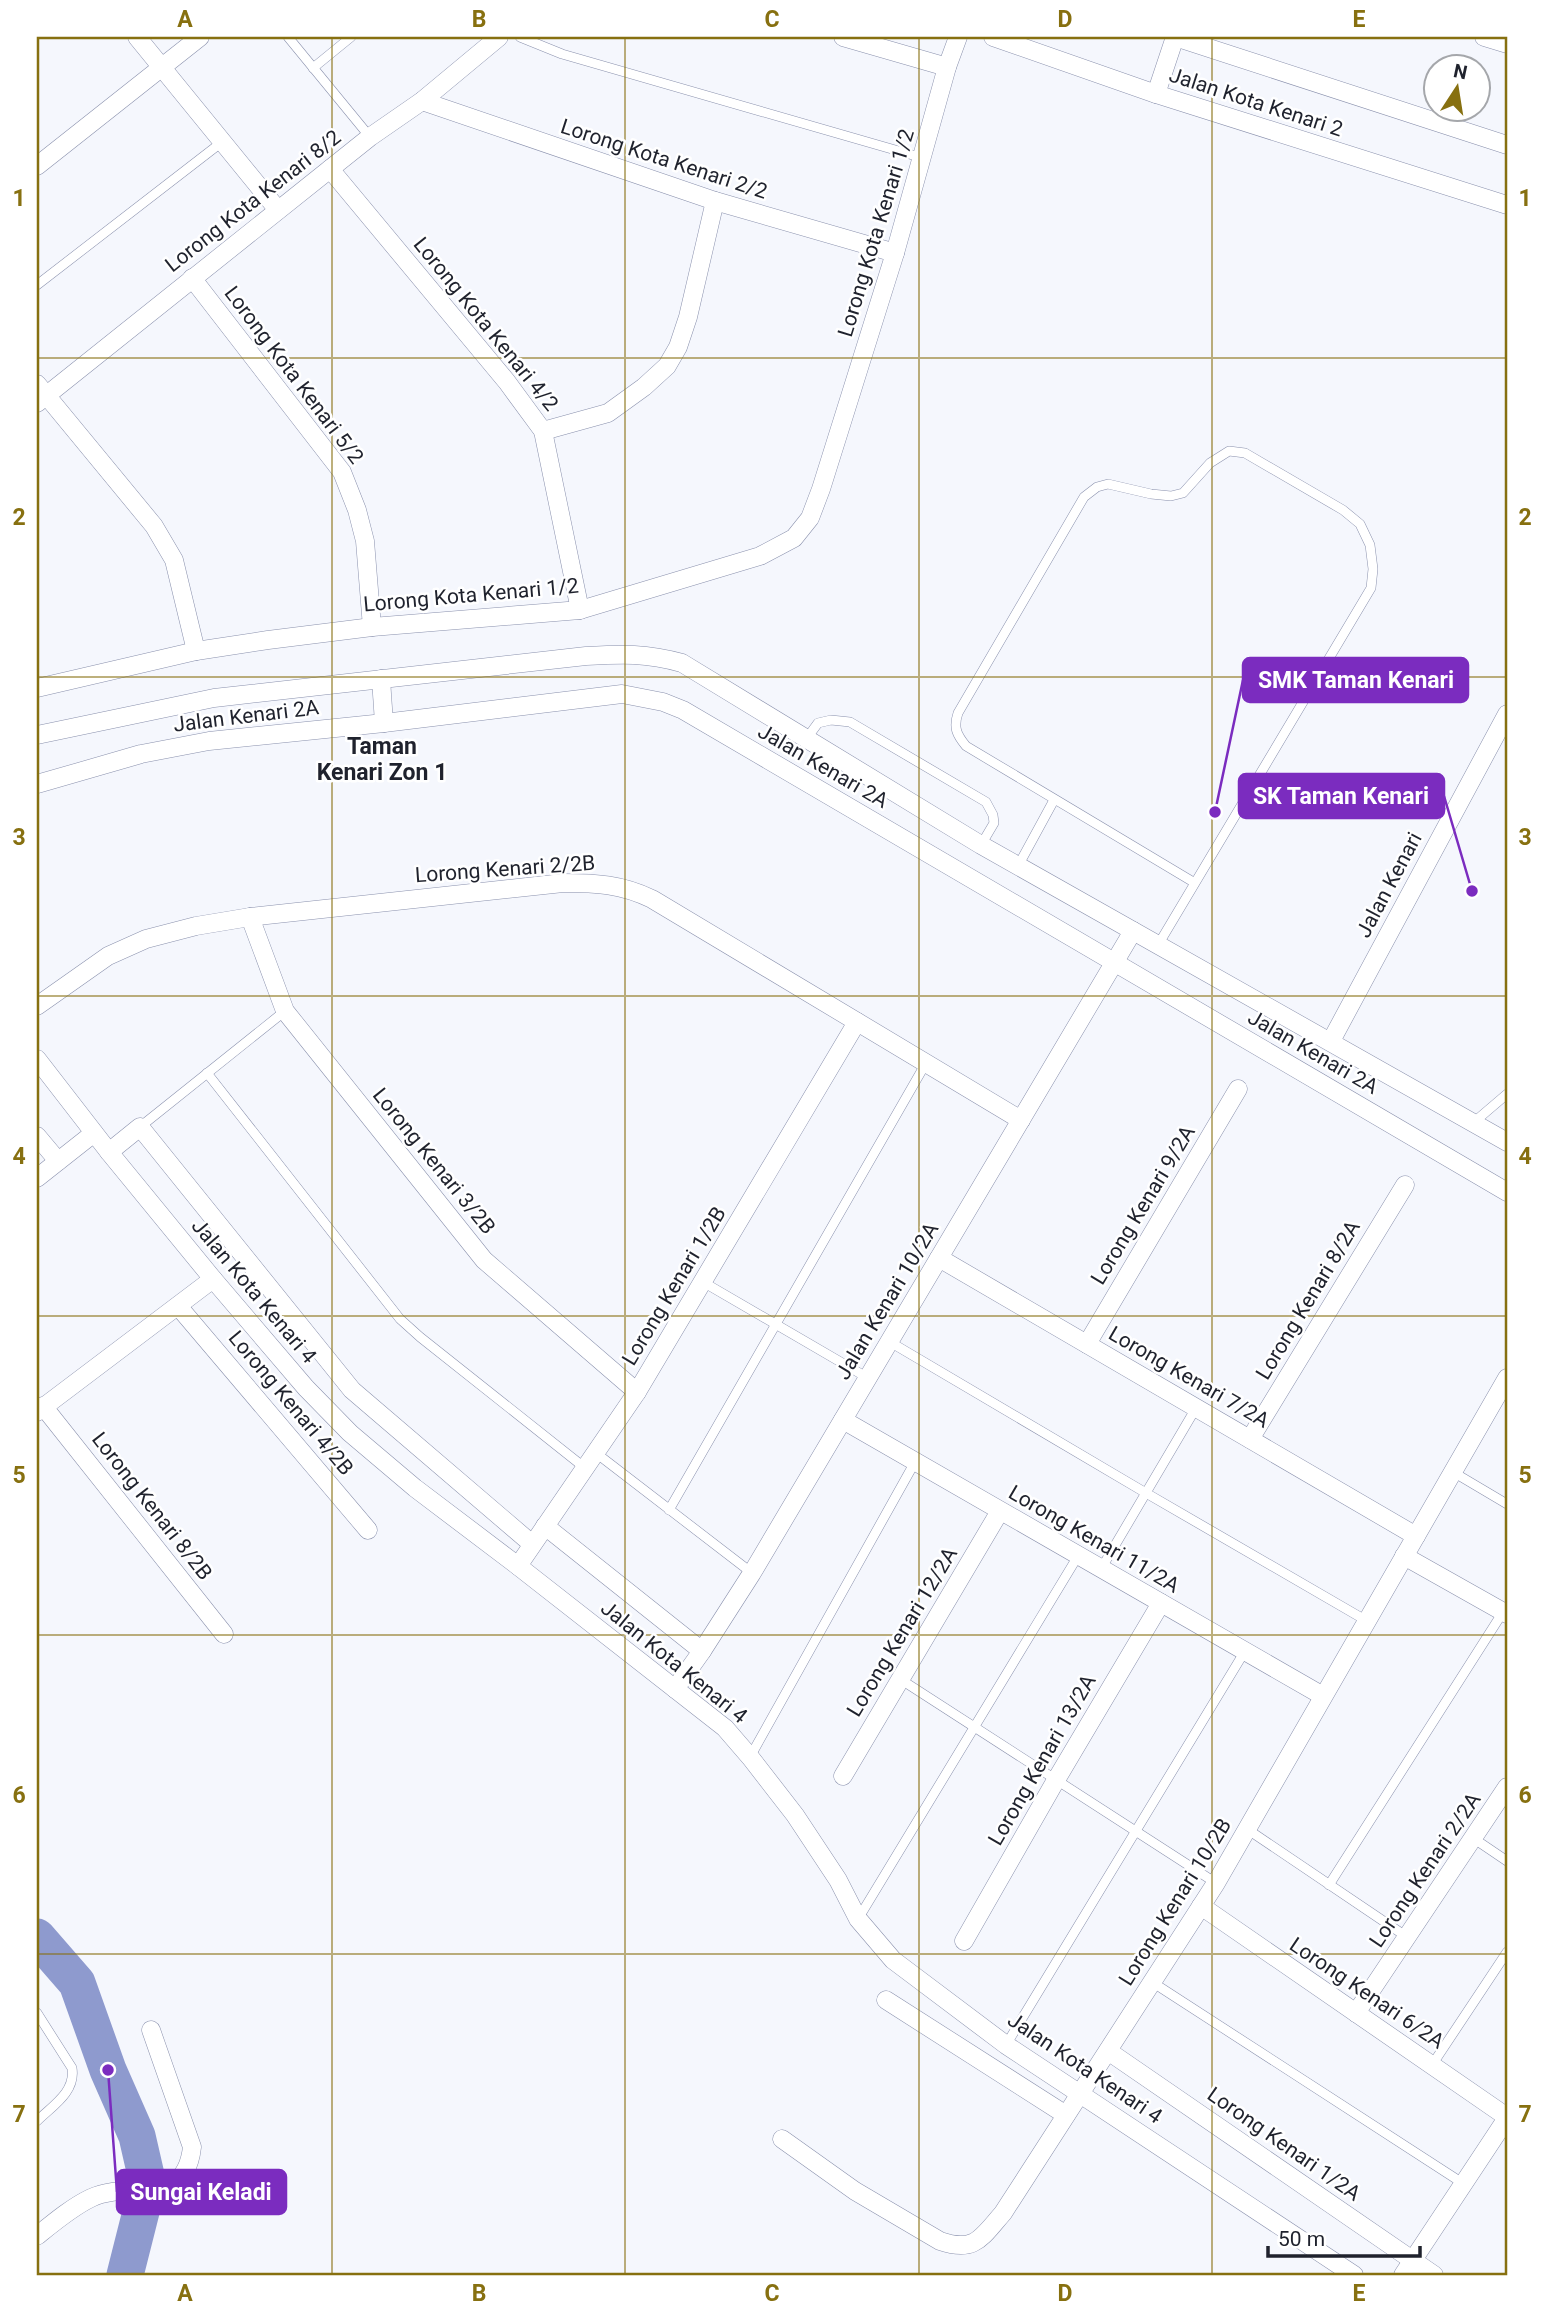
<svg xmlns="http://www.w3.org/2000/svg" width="1544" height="2312" font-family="Roboto,sans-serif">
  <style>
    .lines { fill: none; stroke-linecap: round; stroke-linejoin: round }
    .river { stroke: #8e9ace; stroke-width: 37 }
    .service-casing { stroke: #8a91ad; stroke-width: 10 }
    .minor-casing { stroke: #8a91ad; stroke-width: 19 }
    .service { stroke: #fff; stroke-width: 9 }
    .minor { stroke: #fff; stroke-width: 18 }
    .grid { fill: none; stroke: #877010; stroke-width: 2; stroke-opacity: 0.55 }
    .labels { text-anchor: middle; stroke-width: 5; stroke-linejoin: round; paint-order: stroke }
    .street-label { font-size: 21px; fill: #1f222d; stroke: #fff }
    .neighbourhood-label { font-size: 23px; font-weight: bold; fill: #1f222d; stroke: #fff }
    .leader { fill: none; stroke: #7b2cbf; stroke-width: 2.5 }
    .callout-dot { fill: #7b2cbf; stroke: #fff; stroke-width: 2.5 }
    .callout { fill: #7b2cbf; stroke: #7b2cbf; stroke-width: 2.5 }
    .callout-label { font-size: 23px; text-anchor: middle; font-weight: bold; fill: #fff }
    .neatline { fill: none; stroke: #877010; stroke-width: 2.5 }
    .grid-label { font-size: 23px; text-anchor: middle; font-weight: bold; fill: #877010 }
  </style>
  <rect width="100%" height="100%" fill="#f5f7fd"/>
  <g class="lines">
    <polyline class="river" points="37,1937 77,1983 108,2070 137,2136 148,2184 125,2275"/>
    <defs>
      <g id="service">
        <polyline points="288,37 370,137"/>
        <polyline points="520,37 562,54 923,158"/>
        <polyline points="313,68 351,37"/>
        <polyline points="37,285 222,142"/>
        <polyline points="807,738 818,723 831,720 850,722 986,802 993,815 994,823 981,845"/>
        <polyline points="1018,866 1054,800"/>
        <path d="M1158,945l213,-357 2,-19 -3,-24 -10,-21 -17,-14 -98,-57 -16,-2 -19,12 -27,30 -12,3 -20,-2 -43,-10 -11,3 -13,10 -126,216c-5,15 -1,22 8,33l229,137"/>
        <polyline points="207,1073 400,1319 420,1337 585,1468"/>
        <polyline points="1473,1123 1507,1094"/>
        <polyline points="140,1127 285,1011"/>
        <polyline points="703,1282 868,1378"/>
        <polyline points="890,1342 1146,1493 1367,1621"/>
        <polyline points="596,1453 752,1573"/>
        <polyline points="1453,1472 1507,1504"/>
        <polyline points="669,1510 926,1063"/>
        <polyline points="1101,1569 1196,1408"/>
        <polyline points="900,1679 1216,1883"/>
        <polyline points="750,1757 915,1462"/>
        <polyline points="1247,1829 1407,1937"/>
        <polyline points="1473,1838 1507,1861"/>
        <polyline points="1329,1885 1503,1612"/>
        <polyline points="858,1919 1078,1556"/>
        <polyline points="1152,1982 1464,2184"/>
        <path d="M37,2013l35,55c4,24 -20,38 -35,53"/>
        <polyline points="1006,2045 1245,1651"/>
        <polyline points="1432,2065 1507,1952"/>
      </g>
      <g id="minor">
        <polyline points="137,37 278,210"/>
        <polyline points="843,37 947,67"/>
        <polyline points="993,37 1156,94 1507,205"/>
        <polyline points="1175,37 1507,145"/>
        <polyline points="1484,37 1507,44"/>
        <polyline points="1156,94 1175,37"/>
        <polyline points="422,101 715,201 895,253"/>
        <polyline points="37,166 200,37"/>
        <polyline points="330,169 507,382 543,431 580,610"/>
        <polyline points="192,278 342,472 357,510 365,541 372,627"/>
        <polyline points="37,384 154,526 174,560 196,651"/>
        <polyline points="37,403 370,137 422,101 499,37"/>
        <polyline points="543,431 608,413 644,387 667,366 678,347 688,317 715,201"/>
        <polyline points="381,679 384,723"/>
        <polyline points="37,688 196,651 268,640 372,627 580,610 760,556 794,538 810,518 821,489 895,253 947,67 958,37"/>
        <path d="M37,735l177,-37 372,-42c37,-2 60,-3 96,7l299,182 526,297"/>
        <polyline points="37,784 141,754 209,741 384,723 622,694 663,702 683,710 1507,1192"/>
        <polyline points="250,917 285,1011 484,1260 637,1392"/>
        <path d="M37,1006l71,-50 38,-17 50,-13 54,-9 313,-34c33,0 58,1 89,16l369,221"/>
        <polyline points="1331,1041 1507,714"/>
        <polyline points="37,1059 109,1152 213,1279 306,1388 350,1433 415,1488 518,1566 725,1728 750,1757 795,1815 838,1880 858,1919 893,1960 1006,2045 1354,2275"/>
        <polyline points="37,1136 58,1161"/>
        <polyline points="109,1152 140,1127 352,1390 532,1544"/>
        <polyline points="37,1178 94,1133"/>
        <polyline points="939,1258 1416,1536"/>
        <polyline points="178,1306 368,1530"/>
        <polyline points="1087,1344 1238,1089"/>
        <polyline points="43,1406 224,1634"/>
        <polyline points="37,1412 213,1279"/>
        <polyline points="843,1420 1323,1696"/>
        <polyline points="1250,1439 1405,1185"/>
        <polyline points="545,1526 702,1651"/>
        <polyline points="1404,1556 1507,1614"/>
        <polyline points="518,1566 637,1392 857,1022"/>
        <polyline points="675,1689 702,1651 752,1573 1133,931"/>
        <polyline points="843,1776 1000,1511"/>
        <polyline points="1201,1906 1507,2117"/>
        <polyline points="964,1941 1056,1780 1161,1603"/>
        <polyline points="886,2000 1066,2115"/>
        <polyline points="1356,2013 1507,1787"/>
        <polyline points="1108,2051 1434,2275"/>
        <path d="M782,2139l73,52 85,50c35,12 41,-3 63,-28l213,-330 291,-505"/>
        <path d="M37,2236c16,-13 35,-29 54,-38 40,-19 94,12 101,-51l-41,-117"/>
        <polyline points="1403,2275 1507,2118"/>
      </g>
    </defs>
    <use href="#service" class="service-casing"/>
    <use href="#minor" class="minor-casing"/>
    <use href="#service" class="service"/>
    <use href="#minor" class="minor"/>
  </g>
  <path class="grid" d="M332,37v2238M625,37v2238M919,37v2238M1212,37v2238M37,358h1470M37,677h1470M37,996h1470M37,1316h1470M37,1635h1470M37,1954h1470"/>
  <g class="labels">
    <g class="street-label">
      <text transform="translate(1256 102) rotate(18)" y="7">Jalan Kota Kenari 2</text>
      <text transform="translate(664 159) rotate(18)" y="7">Lorong Kota Kenari 2/2</text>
      <text transform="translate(253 201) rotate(-38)" y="7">Lorong Kota Kenari 8/2</text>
      <text transform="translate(876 233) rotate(-73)" y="7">Lorong Kota Kenari 1/2</text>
      <text transform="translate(486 324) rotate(51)" y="7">Lorong Kota Kenari 4/2</text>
      <text transform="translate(294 375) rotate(53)" y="7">Lorong Kota Kenari 5/2</text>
      <text transform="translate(471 595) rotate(-5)" y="7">Lorong Kota Kenari 1/2</text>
      <text transform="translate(246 716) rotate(-7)" y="7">Jalan Kenari 2A</text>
      <text transform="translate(823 766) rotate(30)" y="7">Jalan Kenari 2A</text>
      <text transform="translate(505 869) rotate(-4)" y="7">Lorong Kenari 2/2B</text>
      <text transform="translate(1389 885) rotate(-62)" y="7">Jalan Kenari</text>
      <text transform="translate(1313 1052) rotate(30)" y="7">Jalan Kenari 2A</text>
      <text transform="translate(434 1161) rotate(51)" y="7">Lorong Kenari 3/2B</text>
      <text transform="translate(1143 1205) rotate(-59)" y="7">Lorong Kenari 9/2A</text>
      <text transform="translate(674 1286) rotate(-59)" y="7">Lorong Kenari 1/2B</text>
      <text transform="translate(254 1291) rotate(50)" y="7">Jalan Kota Kenari 4</text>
      <text transform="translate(1308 1300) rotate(-59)" y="7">Lorong Kenari 8/2A</text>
      <text transform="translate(887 1301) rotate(-59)" y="7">Jalan Kenari 10/2A</text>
      <text transform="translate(1189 1377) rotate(30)" y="7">Lorong Kenari 7/2A</text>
      <text transform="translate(291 1403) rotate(50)" y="7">Lorong Kenari 4/2B</text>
      <text transform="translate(152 1506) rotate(52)" y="7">Lorong Kenari 8/2B</text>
      <text transform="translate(1094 1539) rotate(30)" y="7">Lorong Kenari 11/2A</text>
      <text transform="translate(902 1632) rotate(-59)" y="7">Lorong Kenari 12/2A</text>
      <text transform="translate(674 1662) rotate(39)" y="7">Jalan Kota Kenari 4</text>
      <text transform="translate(1042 1760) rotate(-60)" y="7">Lorong Kenari 13/2A</text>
      <text transform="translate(1425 1870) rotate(-56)" y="7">Lorong Kenari 2/2A</text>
      <text transform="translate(1175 1902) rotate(-58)" y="7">Lorong Kenari 10/2B</text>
      <text transform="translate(1367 1993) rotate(34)" y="7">Lorong Kenari 6/2A</text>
      <text transform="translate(1085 2068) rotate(34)" y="7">Jalan Kota Kenari 4</text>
      <text transform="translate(1284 2144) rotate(35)" y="7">Lorong Kenari 1/2A</text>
    </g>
    <g class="neighbourhood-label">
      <text x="382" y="754">Taman<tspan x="382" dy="26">Kenari Zon 1</tspan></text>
    </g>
  </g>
  <path class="leader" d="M1215 812L1243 680M1472 891L1444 796M108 2070L117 2192"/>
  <g class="callout-dot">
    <circle cx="1215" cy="812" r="7"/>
    <circle cx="1472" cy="891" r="7"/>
    <circle cx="108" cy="2070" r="7"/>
  </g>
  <g class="callout">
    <rect x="1243" y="658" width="225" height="44" rx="7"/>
    <rect x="1239" y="774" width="205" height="44" rx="7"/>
    <rect x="117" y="2170" width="169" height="44" rx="7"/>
  </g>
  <g class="callout-label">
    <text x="1356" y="688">SMK Taman Kenari</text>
    <text x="1341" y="804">SK Taman Kenari</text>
    <text x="201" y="2200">Sungai Keladi</text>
  </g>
  <rect width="1544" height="2312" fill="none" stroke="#ffffff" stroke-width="77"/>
  <g transform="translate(1457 88) rotate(12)"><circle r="33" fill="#ffffff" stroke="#a5a7ab" stroke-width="2"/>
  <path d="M0-5L12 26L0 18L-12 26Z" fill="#877010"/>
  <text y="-10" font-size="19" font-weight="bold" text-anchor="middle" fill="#1f222d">N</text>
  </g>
  <path d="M1268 2246v10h152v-10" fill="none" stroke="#1f222d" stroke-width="3.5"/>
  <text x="1278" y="2246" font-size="21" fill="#1f222d" stroke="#ffffff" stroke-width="5" paint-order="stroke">50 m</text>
  <rect x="38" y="38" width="1468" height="2236" class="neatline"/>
  <g class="grid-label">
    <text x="185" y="27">A</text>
    <text x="479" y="27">B</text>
    <text x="772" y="27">C</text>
    <text x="1065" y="27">D</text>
    <text x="1359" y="27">E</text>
    <text x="19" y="206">1</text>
    <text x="1525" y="206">1</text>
    <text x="19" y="525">2</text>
    <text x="1525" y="525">2</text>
    <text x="19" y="845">3</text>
    <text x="1525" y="845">3</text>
    <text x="19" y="1164">4</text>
    <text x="1525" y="1164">4</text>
    <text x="19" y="1483">5</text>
    <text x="1525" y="1483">5</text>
    <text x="19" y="1803">6</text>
    <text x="1525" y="1803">6</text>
    <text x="19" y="2122">7</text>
    <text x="1525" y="2122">7</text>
    <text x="185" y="2301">A</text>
    <text x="479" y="2301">B</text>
    <text x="772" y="2301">C</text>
    <text x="1065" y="2301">D</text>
    <text x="1359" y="2301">E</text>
  </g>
</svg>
